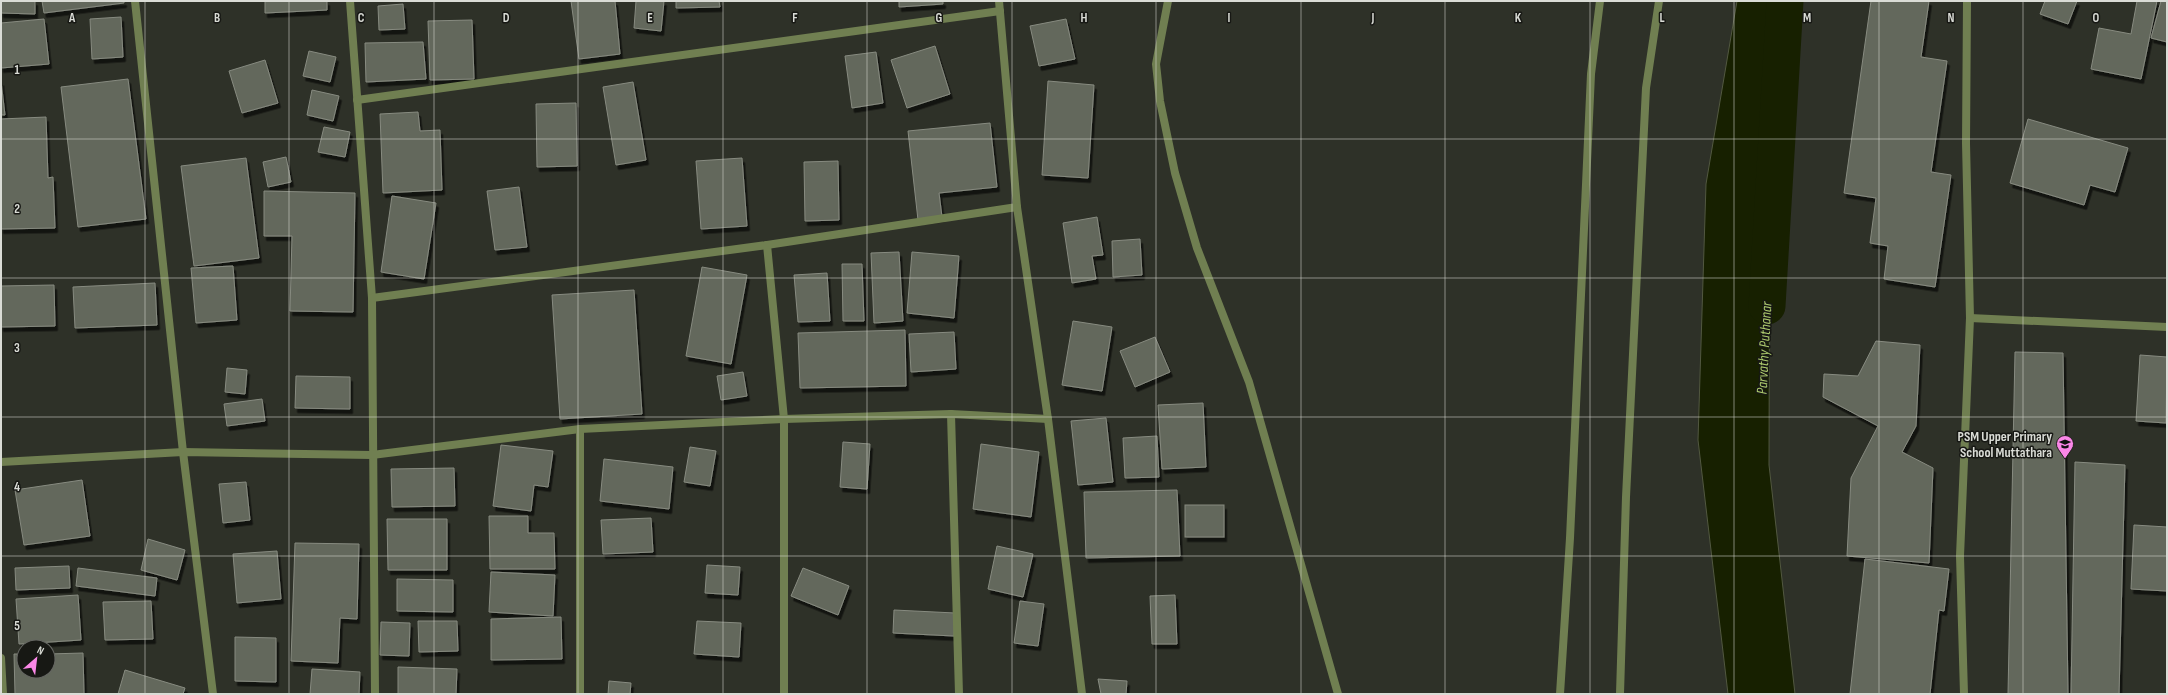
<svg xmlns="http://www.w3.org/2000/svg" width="2168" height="695" font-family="'Sofia Sans Condensed',sans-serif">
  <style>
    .water { fill: #172000; stroke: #525840 }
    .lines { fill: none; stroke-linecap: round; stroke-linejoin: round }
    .canal { stroke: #172000; stroke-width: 37 }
    .building { fill: #63675c; stroke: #878b80; filter: url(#shadow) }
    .service { stroke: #707f51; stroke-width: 8 }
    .minor { stroke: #707f51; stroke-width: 8 }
    .tertiary { stroke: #707f51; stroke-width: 8 }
    .grid { fill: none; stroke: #dadcd6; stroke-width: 1; stroke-opacity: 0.55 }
    .labels { text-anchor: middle; stroke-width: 3; stroke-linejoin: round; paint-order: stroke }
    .poi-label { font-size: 14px; font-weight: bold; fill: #dadcd6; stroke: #171814; text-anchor: end }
    .water-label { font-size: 15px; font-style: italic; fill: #aecb6e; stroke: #171814 }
    .grid-label { font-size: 13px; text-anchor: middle; font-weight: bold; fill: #dadcd6; stroke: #171814; stroke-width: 3; stroke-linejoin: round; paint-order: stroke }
  </style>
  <defs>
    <filter id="shadow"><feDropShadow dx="2.5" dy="4.5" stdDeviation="0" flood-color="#0009"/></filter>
  </defs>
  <rect width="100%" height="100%" fill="#2e3128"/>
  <polygon class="water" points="1737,1 1778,1 1770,88 1769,465 1795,694 1728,694 1698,440 1706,184"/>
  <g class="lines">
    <polyline class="canal" points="1767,306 1785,1"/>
  </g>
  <g class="building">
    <polygon points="1,1 35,1 35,14 1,13"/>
    <polygon points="42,1 124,1 124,3 44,13"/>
    <polygon points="265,1 327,1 327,10 265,13"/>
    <polygon points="571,1 615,1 620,54 579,59"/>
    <polygon points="636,1 664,1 661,31 634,28"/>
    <polygon points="676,1 719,1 720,7 676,8"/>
    <polygon points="899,1 943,1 943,4 899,7"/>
    <polygon points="1871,1 1929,1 1921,57 1947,61 1931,172 1951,175 1935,287 1884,279 1888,246 1870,243 1876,198 1844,193"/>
    <polygon points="2045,1 2077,1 2068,24 2040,14"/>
    <polygon points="2137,1 2157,1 2141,79 2091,69 2099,28 2131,34"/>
    <polygon points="2161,1 2167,1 2167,42 2151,38"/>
    <polygon points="403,4 405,29 379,30 378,6"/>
    <polygon points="121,17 123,57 92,59 90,19"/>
    <polygon points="44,19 49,64 1,68 1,23"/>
    <polygon points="1066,19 1075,59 1039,66 1030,26"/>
    <polygon points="472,20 474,79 430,80 428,21"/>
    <polygon points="423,42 426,79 366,82 365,43"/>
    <polygon points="935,46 950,94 907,108 891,60"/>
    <polygon points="309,51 336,57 330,82 303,76"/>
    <polygon points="876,52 883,103 852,108 845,56"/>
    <polygon points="265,60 278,103 242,113 229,71"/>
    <polygon points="128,79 146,219 78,227 61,87"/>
    <polygon points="1,81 5,115 1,115"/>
    <polygon points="1048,81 1094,85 1088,178 1042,175"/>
    <polygon points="633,82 646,160 616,165 603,87"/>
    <polygon points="312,90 339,96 333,121 307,115"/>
    <polygon points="576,103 577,166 537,167 536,104"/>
    <polygon points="418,112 420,131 440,130 442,190 383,193 380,114"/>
    <polygon points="46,117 48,178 53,177 55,228 1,229 1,119"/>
    <polygon points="2028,119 2128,148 2115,192 2090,185 2084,205 2010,183"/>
    <polygon points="990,123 997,187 939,193 942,217 918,220 908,131"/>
    <polygon points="324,127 350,132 345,157 318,152"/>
    <polygon points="286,157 291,182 268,187 263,162"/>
    <polygon points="246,158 259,258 194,266 181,166"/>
    <polygon points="742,158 747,226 701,229 696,161"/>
    <polygon points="838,161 839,220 805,221 804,162"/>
    <polygon points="519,187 527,247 495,250 487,191"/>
    <polygon points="264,191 355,193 353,312 290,311 292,236 264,236"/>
    <polygon points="392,196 436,203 424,279 381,272"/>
    <polygon points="1097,217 1103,255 1092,256 1096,279 1072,283 1063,223"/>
    <polygon points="1140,239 1142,275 1113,277 1112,241"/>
    <polygon points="899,252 903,321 874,323 871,253"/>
    <polygon points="912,252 959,256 954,318 907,313"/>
    <polygon points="842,264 862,264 864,321 843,321"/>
    <polygon points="233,266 237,320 196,323 191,268"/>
    <polygon points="702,267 747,275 731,364 686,356"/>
    <polygon points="827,273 830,321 798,322 794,275"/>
    <polygon points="155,283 157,325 75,328 73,287"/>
    <polygon points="54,285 55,326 1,327 1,286"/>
    <polygon points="634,290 642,414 560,419 552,295"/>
    <polygon points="1073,321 1112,327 1102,391 1062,385"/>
    <polygon points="905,330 906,386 800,388 798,333"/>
    <polygon points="954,332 956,369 911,372 909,334"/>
    <polygon points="1155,337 1170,372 1135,387 1120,351"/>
    <polygon points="1876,341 1920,345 1916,426 1902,452 1933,468 1929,563 1847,556 1851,478 1878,426 1823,397 1824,374 1858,376"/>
    <polygon points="2015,352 2063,353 2068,694 2008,694"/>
    <polygon points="2140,355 2167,357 2166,423 2136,421"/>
    <polygon points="227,368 247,370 245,394 225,392"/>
    <polygon points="743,372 747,396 721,400 717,376"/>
    <polygon points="296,376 350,377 350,409 295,408"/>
    <polygon points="262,399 265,421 227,426 224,404"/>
    <polygon points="1203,403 1206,467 1162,469 1158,405"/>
    <polygon points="1106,418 1113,482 1078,485 1071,421"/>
    <polygon points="1157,436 1159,477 1125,478 1123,438"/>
    <polygon points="843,442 870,444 867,489 840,487"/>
    <polygon points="981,444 1039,452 1031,517 973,509"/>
    <polygon points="501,445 553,451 548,487 534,485 531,511 493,506"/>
    <polygon points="690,447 716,451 710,486 684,482"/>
    <polygon points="604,459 673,467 669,509 600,501"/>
    <polygon points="2075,462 2125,465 2119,694 2071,694"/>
    <polygon points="454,468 455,506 392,507 391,469"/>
    <polygon points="82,480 90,536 24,545 15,490"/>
    <polygon points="246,482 250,520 223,523 219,484"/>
    <polygon points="1177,490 1180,556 1086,558 1084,492"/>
    <rect x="1185" y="505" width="39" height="32"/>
    <polygon points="489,516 528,516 528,533 554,533 555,569 490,569"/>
    <polygon points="651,518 653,552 603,554 601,520"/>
    <polygon points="387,519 447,519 447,570 388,570"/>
    <polygon points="2134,525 2167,527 2167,591 2131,589"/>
    <polygon points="148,539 185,550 177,580 141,570"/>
    <polygon points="295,543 359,544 357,619 340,618 338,663 291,661"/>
    <polygon points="997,546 1033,554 1023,597 988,589"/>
    <polygon points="277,551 281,599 237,603 233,554"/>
    <polygon points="1865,559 1949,569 1944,611 1939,610 1930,694 1850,694"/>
    <polygon points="707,565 740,567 738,595 705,593"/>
    <polygon points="69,566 70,588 16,590 15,568"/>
    <polygon points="78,568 157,578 155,596 76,586"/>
    <polygon points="803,568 849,586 838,615 791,596"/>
    <polygon points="491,572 555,575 553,616 489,612"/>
    <polygon points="397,579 453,580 453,612 397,611"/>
    <polygon points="78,595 81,640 19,644 16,599"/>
    <polygon points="1175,595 1177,644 1152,644 1150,596"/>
    <polygon points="151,601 153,639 105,640 103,602"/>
    <polygon points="1020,601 1044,604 1038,646 1014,643"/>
    <polygon points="894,610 955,613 954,636 893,633"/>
    <polygon points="561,617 562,659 491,660 491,619"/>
    <polygon points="418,621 457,621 458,651 419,652"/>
    <polygon points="697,621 741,623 739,657 694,654"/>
    <polygon points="381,622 410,623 409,656 380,655"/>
    <polygon points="235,637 276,638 276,682 235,681"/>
    <polygon points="83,653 84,694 15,694 14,654 24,654 24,671 48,671 48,654"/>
    <polygon points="398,667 457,669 456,694 398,694"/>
    <polygon points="312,669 360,672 359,694 310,694"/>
    <polygon points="125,670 185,688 183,694 118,694"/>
    <polygon points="1098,679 1127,681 1126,694 1101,694"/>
    <polygon points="609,681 631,683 630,694 608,694"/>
  </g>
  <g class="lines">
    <g class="service">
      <polyline points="1168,1 1156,64 1160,101 1175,173 1197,248 1249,382 1338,694"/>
      <polyline points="767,245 784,419"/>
      <polyline points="1560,694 1570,538 1591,74 1600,1"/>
    </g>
    <g class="minor">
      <polyline points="135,1 183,452 213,694"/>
      <polyline points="350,1 372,298 375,694"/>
      <polyline points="999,1 1017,207 1048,419 1082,694"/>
      <polyline points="357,100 1000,11"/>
      <polyline points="372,298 767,245 1017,207"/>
      <polyline points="1970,318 2167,327"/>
      <polyline points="951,414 959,694"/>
      <polyline points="580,429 580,694"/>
      <polyline points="1,462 183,452 372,455 580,429 784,419 951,414 1048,419"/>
      <polyline points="1,658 3,694"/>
      <polyline points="784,694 784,419"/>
      <polyline points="1964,694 1960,556 1970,318 1966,143 1967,1"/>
    </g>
    <polyline class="tertiary" points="1620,694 1626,497 1646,88 1659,1"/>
  </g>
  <path class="grid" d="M145,1v693M289,1v693M434,1v693M578,1v693M723,1v693M867,1v693M1012,1v693M1156,1v693M1301,1v693M1445,1v693M1590,1v693M1734,1v693M1879,1v693M2023,1v693M1,139h2166M1,278h2166M1,417h2166M1,556h2166"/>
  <defs>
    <symbol id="school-pin" viewBox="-11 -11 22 30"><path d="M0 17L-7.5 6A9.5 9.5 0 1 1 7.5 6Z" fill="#fa87e7" stroke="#171814"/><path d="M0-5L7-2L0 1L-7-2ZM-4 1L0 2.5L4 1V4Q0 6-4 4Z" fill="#111"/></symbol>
  </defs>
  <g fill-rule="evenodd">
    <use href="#school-pin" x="2055" y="434" width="20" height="27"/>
  </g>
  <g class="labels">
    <g class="poi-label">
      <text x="2052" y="441">PSM Upper Primary<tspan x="2052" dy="16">School Muttathara</tspan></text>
    </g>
    <g class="water-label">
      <text transform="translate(1764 348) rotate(-87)" y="5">Parvathy Puthanar</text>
    </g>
  </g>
  <g class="grid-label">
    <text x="72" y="22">A</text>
    <text x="217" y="22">B</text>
    <text x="361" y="22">C</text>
    <text x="506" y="22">D</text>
    <text x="650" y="22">E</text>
    <text x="795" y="22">F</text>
    <text x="939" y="22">G</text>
    <text x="1084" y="22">H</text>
    <text x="1229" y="22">I</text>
    <text x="1373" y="22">J</text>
    <text x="1518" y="22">K</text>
    <text x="1662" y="22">L</text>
    <text x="1807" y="22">M</text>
    <text x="1951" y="22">N</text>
    <text x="2096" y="22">O</text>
    <text x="17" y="74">1</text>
    <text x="17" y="213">2</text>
    <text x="17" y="352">3</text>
    <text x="17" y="491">4</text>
    <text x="17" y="630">5</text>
  </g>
  <rect width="2168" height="695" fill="none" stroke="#dadcd6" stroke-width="4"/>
  <g transform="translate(36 659) rotate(28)"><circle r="19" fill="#171814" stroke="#656662"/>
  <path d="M0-3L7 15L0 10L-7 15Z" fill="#fa87e7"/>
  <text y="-6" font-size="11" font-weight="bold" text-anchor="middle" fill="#dadcd6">N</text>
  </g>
</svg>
